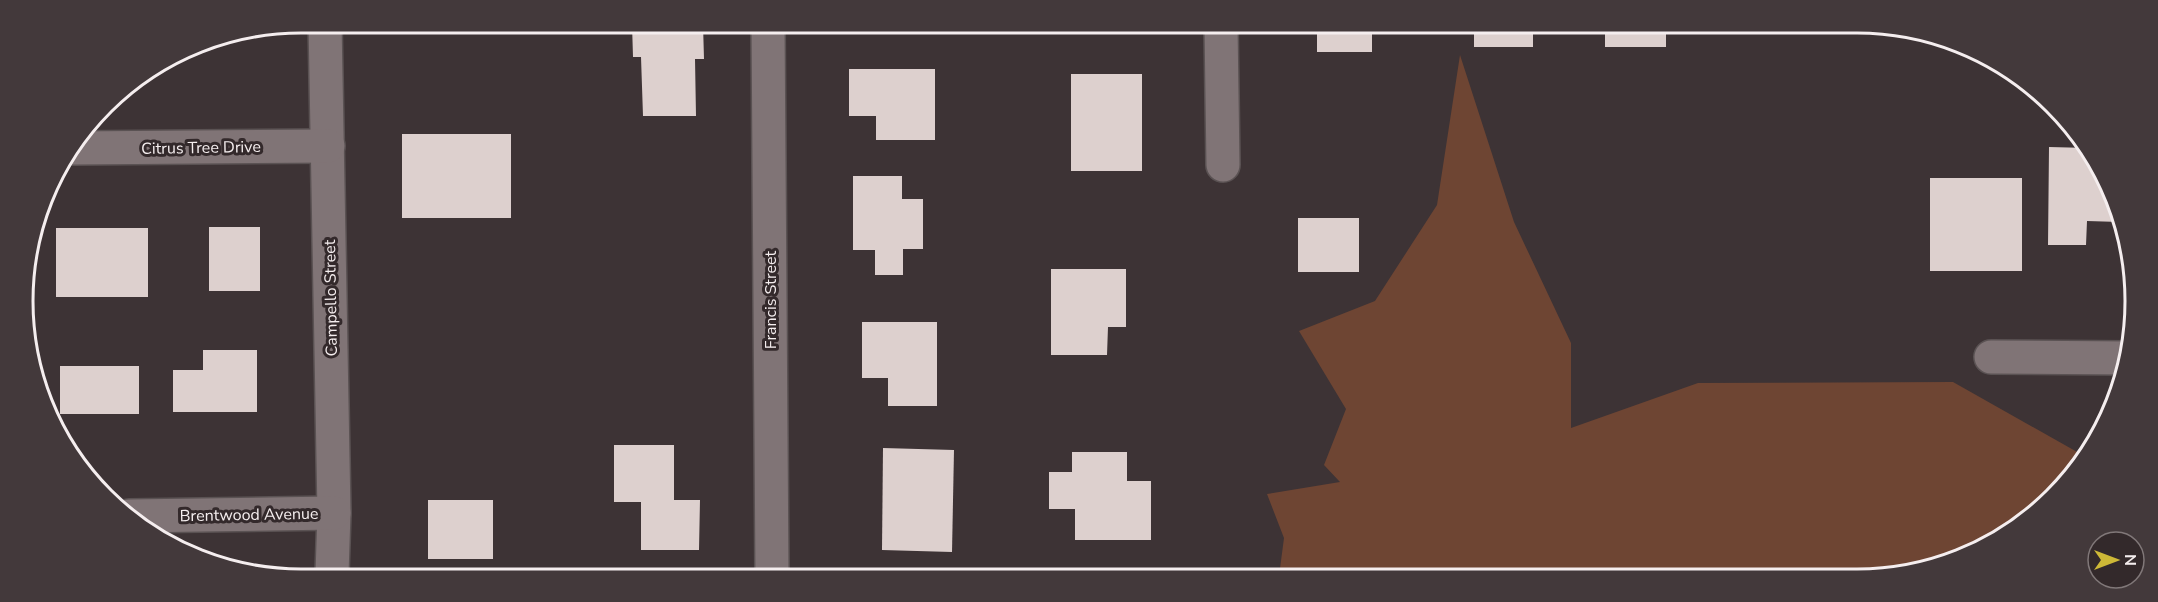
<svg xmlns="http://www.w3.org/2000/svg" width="2158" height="602" font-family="'Nunito Sans',sans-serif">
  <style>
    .green { fill: #6e4533 }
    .building { fill: #ddd0ce }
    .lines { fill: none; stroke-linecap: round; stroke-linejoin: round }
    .minor-casing { stroke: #5a5253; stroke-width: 36 }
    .minor { stroke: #807476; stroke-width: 33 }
    .labels { text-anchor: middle; stroke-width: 6; stroke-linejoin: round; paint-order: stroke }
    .street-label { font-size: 16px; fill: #f5eeef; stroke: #33292b }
    .rim { fill: none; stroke: #f5eeef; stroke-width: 3 }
  </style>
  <rect width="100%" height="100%" fill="#3d3335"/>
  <polygon class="green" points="1460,55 1514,222 1571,343 1571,428 1698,383 1953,382 2086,457 2054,498 1980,551 1893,577 1279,576 1284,538 1267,494 1340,482 1324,465 1346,409 1299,331 1375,301 1437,205"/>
  <g class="building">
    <polygon points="632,24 703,24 704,59 695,59 696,116 643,116 641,57 633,57"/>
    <rect x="1317" y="26" width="55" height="26"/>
    <polygon points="1474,26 1533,27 1533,47 1474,47"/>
    <rect x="1605" y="27" width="61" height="20"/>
    <polygon points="849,69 935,69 935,140 876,140 876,116 849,116"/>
    <rect x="1071" y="74" width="71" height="97"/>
    <rect x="402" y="134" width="109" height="84"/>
    <polygon points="2049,147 2089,148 2120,222 2087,221 2086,245 2048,245"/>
    <polygon points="853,176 902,176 902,199 923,199 923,249 903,249 903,275 875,275 875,250 853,250"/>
    <rect x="1930" y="178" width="92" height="93"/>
    <rect x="1298" y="218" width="61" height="54"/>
    <rect x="209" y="227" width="51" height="64"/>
    <rect x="56" y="228" width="92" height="69"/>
    <polygon points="1051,269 1126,269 1126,327 1108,327 1107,355 1051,355"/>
    <polygon points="862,322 937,322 937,406 888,406 888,378 862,378"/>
    <polygon points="203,350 257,350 257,412 173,412 173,370 203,370"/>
    <rect x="60" y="366" width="79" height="48"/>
    <polygon points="614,445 674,445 674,500 700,500 699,550 641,550 641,502 614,502"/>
    <polygon points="883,448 954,450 952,552 882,550"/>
    <polygon points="1072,452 1127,452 1127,481 1151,481 1151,540 1075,540 1075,509 1049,509 1049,472 1072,472"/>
    <rect x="428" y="500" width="65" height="59"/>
  </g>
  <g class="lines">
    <defs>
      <g id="minor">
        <polyline points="325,23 334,513 332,574"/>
        <polyline points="768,24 772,575"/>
        <polyline points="1221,26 1223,165"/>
        <polyline points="74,148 328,146"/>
        <polyline points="1991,357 2129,358"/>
        <polyline points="129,516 334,513"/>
      </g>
    </defs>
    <use href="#minor" class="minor-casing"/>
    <use href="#minor" class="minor"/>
  </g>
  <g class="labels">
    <g class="street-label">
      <text transform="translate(201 147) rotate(-1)" y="6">Citrus Tree Drive</text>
      <text transform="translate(330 298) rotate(-91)" y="6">Campello Street</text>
      <text transform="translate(770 300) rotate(-90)" y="6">Francis Street</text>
      <text transform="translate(249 514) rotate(-1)" y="6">Brentwood Avenue</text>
    </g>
  </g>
  <path d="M0 0H2158V602H0ZM301 33H1857A268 268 0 0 1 2125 301V301A268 268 0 0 1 1857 569H301A268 268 0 0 1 33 301V301A268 268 0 0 1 301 33Z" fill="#43393b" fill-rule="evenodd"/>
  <path class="rim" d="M301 33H1857A268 268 0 0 1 2125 301V301A268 268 0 0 1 1857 569H301A268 268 0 0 1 33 301V301A268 268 0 0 1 301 33Z"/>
  <g transform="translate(2116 560) rotate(90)"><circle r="28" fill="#33292b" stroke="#817879" stroke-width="1.5"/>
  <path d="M0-4.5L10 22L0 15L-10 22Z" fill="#ceb837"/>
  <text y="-9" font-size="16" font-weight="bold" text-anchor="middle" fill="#f5eeef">N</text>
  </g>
</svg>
